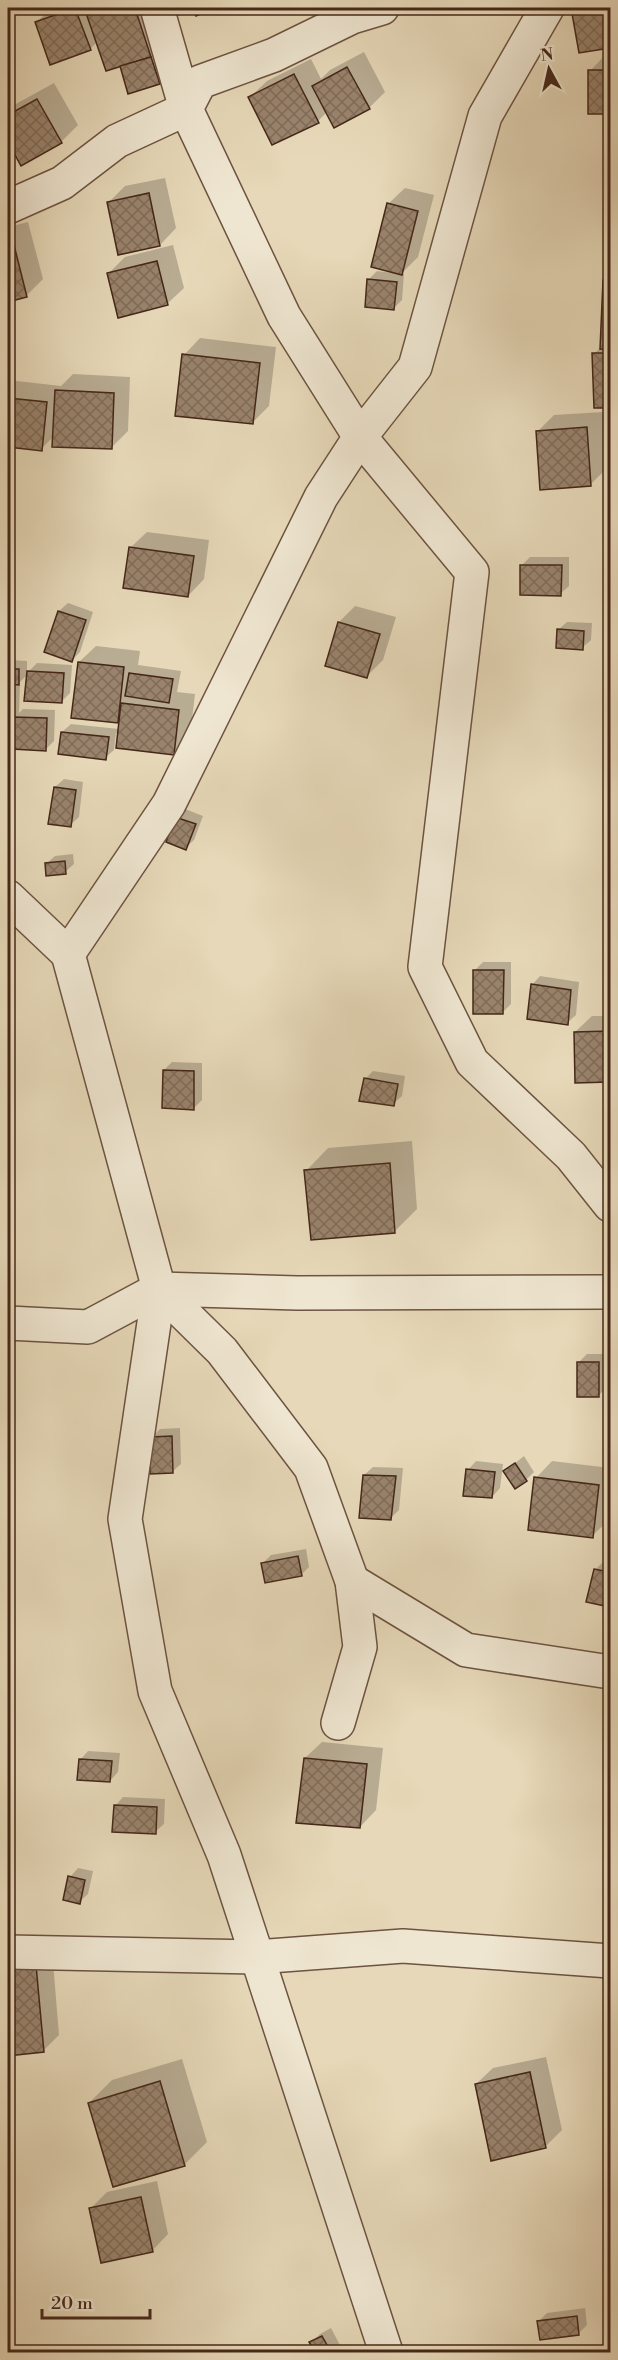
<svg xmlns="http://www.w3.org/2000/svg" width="618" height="2360" font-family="'Libre Bodoni',serif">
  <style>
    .shadow { fill: #0003 }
    .building { fill: url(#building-cross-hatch); stroke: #452719; stroke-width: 1.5 }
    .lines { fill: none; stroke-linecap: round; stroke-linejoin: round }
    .minor-casing { stroke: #6d5341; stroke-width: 36 }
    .minor { stroke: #efe6d1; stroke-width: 33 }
  </style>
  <defs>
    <pattern id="building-cross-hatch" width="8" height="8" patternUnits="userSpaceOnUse" patternTransform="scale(1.5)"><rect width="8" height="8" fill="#99836c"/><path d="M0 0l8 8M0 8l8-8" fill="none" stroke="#7f6b58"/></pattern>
  </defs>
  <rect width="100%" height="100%" fill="#e6d8b8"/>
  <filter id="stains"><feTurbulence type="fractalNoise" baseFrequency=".00333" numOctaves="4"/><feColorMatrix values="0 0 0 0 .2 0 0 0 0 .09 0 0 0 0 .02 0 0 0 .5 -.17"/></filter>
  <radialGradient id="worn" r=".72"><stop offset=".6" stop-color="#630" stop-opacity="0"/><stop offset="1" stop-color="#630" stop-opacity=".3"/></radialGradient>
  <g class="shadow">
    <polygon points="51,8 157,8 167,75 159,83 121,64 97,42 90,49 37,22"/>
    <polygon points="172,8 191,8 185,14 175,17"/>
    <polygon points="573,8 610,8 610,46 580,51"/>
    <polygon points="364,52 385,92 369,108 327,112 318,121 250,97 267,81 311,59 321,79 330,70"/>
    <polygon points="606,54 610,54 610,113 590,113 590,71"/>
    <polygon points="54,83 78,125 61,142 22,164 8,139 8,112 14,105"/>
    <polygon points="165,178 176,228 160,245 108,203 125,186"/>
    <polygon points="405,188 434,195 418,257 402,273 404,274 402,300 394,308 368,280 377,271 394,273 388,204"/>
    <polygon points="28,222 43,279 26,296 8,301 8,227"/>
    <polygon points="173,245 184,288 167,304 108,274 125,257"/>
    <polygon points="610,275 610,406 596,407 594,354 602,346 605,281"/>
    <polygon points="200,338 276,347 269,406 253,422 184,355"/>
    <polygon points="73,374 130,377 128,431 111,448 54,436 41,449 8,446 8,380 61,386"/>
    <polygon points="603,412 607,468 590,485 537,432 554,415"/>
    <polygon points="147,532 209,540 204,579 188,596 130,548"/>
    <polygon points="530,557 569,557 569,586 560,594 521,566"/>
    <polygon points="68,603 93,612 80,652 72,660 46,652 59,611"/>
    <polygon points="355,606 396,617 383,660 367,676 339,622"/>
    <polygon points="567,622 592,623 591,640 582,648 558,630"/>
    <polygon points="96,646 140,651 138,665 181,671 177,692 195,694 190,737 174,753 116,733 114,750 105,758 62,732 71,724 119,729 120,721 73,716 79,662"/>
    <polygon points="8,660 27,661 27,673 37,663 72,665 70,693 61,702 28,674 20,682 19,713 23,709 55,710 54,741 46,749 14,721 8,728"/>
    <polygon points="64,779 83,782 79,817 70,825 55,787"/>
    <polygon points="185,809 203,816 194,840 185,848 176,818"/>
    <polygon points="73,854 74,864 65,872 46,864 55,856"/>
    <polygon points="483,962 511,962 511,1004 503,1012 475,970"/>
    <polygon points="540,976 579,982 576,1015 567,1023 532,985"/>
    <polygon points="592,1016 610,1016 610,1081 576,1081 575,1032"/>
    <polygon points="172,1062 202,1063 202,1100 194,1108 164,1070"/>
    <polygon points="373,1071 405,1076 402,1096 393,1104 365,1079"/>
    <polygon points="412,1141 417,1209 395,1231 306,1171 328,1148"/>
    <polygon points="587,1354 606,1354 607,1387 599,1395 578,1363"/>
    <polygon points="180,1428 181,1464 172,1472 152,1437 160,1429"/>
    <polygon points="524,1456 534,1472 526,1480 505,1471"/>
    <polygon points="476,1461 503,1464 500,1488 492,1497 468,1470"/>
    <polygon points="552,1461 610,1468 609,1520 592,1536 536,1478"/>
    <polygon points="373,1467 403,1468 399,1510 390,1519 364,1475"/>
    <polygon points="306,1549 309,1567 301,1575 263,1563 271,1555"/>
    <polygon points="604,1561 610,1562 610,1599 605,1604 588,1600 596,1569"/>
    <polygon points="322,1742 383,1748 376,1810 360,1827 305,1758"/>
    <polygon points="88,1751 120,1753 118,1772 110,1781 80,1760"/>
    <polygon points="123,1797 165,1799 164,1824 155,1832 115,1806"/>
    <polygon points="78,1868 93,1871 88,1894 79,1902 70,1877"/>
    <polygon points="52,1950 59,2035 43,2051 8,2054 8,1953"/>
    <polygon points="546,2057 562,2130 545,2147 476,2084 493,2068"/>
    <polygon points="182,2059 207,2142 184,2165 89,2103 112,2080"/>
    <polygon points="157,2181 168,2234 152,2251 91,2208 107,2192"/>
    <polygon points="585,2308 587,2325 579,2333 539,2321 547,2313"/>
    <polygon points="331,2328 343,2351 316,2352 311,2343 320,2334"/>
  </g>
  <g class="building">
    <polygon points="75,8 91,50 50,65 35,22"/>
    <polygon points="103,8 135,8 151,57 106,71 86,13"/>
    <polygon points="192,8 214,8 196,16"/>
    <polygon points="571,8 610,8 610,48 579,53"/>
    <polygon points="151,57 160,84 128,94 120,66"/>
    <polygon points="347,67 370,109 334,128 312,86"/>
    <rect x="588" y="70" width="22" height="44"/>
    <polygon points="294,74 319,123 272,145 248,97"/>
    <polygon points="37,99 62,143 21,166 8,142 8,115"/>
    <polygon points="149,193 160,246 118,255 107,202"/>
    <polygon points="387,203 418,211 402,275 371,267"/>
    <polygon points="12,237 27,297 8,302 8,238"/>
    <polygon points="157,261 168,305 118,318 107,273"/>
    <polygon points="367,279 397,282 394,310 365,307"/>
    <polygon points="603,280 610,281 610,350 600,349"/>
    <polygon points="592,353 610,353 610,408 594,408"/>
    <polygon points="182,354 260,363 253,424 175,416"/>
    <polygon points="55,390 114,393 112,449 52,447"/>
    <polygon points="8,398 47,402 42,451 8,447"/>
    <polygon points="587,427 591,486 540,490 536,431"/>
    <polygon points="129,547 194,556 188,597 123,588"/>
    <polygon points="520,565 562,565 561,596 520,595"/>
    <polygon points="58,611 86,620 72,662 44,652"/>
    <polygon points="338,622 380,634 367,678 325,666"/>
    <polygon points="557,629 584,631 583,650 556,648"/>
    <polygon points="78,662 124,667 118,723 71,718"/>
    <polygon points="8,669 19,669 19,685 8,684"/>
    <polygon points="27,671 64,673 62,703 24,701"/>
    <polygon points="129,673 173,679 169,703 125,696"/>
    <polygon points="121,703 179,710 174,755 116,748"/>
    <polygon points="13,717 47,718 46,751 12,749"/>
    <polygon points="61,732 109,737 106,760 58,754"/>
    <polygon points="54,787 76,790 71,827 48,824"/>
    <polygon points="175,817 196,824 186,850 166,842"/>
    <polygon points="65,861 66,874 46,876 45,863"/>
    <polygon points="473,970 504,970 503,1014 473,1014"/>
    <polygon points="531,984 571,990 568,1025 527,1019"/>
    <polygon points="610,1031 610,1082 575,1083 574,1032"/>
    <polygon points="163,1070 194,1071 194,1110 162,1108"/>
    <polygon points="364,1078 398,1084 394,1106 359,1101"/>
    <polygon points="390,1163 395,1233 311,1240 304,1170"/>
    <rect x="577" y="1362" width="22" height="35"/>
    <polygon points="172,1436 173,1473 150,1474 150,1437"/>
    <polygon points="515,1463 527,1481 515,1489 503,1471"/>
    <polygon points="466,1469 495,1472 492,1498 463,1496"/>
    <polygon points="363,1475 396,1476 391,1520 359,1518"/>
    <polygon points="534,1477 599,1485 593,1538 528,1530"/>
    <polygon points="298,1556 302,1576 265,1583 261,1563"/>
    <polygon points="594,1569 610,1572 605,1606 586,1602"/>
    <polygon points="304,1758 367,1764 360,1828 296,1823"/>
    <polygon points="79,1759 112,1761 110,1782 77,1780"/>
    <polygon points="114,1805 157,1807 156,1834 112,1832"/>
    <polygon points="68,1876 85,1880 80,1904 63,1900"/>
    <polygon points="36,1965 44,2052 8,2056 8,1968"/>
    <polygon points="530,2072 546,2148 491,2161 475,2084"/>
    <polygon points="160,2081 185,2166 113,2187 88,2103"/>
    <polygon points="141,2197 153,2252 101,2263 89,2208"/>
    <polygon points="577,2316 579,2335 540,2340 537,2321"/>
    <polygon points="322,2336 331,2352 315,2352 309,2342"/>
  </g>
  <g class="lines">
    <defs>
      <g id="minor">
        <polyline points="382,8 352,17 274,55 200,82 186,109 284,316 360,437 472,572 425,967 472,1062 571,1156 610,1205"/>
        <polyline points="8,207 62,183 117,141 186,109 157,8"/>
        <polyline points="8,897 68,954"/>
        <polyline points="159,1289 222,1351 311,1468 352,1581 360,1647 338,1723"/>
        <polyline points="8,1323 88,1327 159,1289 297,1293 610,1292"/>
        <polyline points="352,1581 466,1650 610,1672"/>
        <polyline points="8,1952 256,1957 403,1946 610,1961"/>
        <polyline points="386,2352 224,1855 155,1691 125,1519 159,1289 68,954 169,804 321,497 360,437 415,367 485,116 547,8"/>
      </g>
    </defs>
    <use href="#minor" class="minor-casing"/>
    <use href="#minor" class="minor"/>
  </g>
  <rect width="618" height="2360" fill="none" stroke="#e6d8b8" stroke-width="30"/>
  <rect x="9" y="9" width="600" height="2342" fill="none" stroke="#452719" stroke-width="3"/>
  <rect x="15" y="15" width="588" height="2330" fill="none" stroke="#452719" stroke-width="1.5"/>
  <g transform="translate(549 69) rotate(352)" stroke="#efe6d1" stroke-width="4.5" paint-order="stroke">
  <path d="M0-4.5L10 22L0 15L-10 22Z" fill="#452719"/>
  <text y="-9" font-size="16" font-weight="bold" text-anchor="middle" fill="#452719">N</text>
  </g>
  <path d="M42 2309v9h108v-9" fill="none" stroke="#452719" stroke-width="3"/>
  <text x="51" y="2309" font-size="18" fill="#452719" stroke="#efe6d1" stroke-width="4.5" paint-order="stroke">20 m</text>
  <rect width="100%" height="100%" filter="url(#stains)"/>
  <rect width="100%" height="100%" fill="url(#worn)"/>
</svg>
